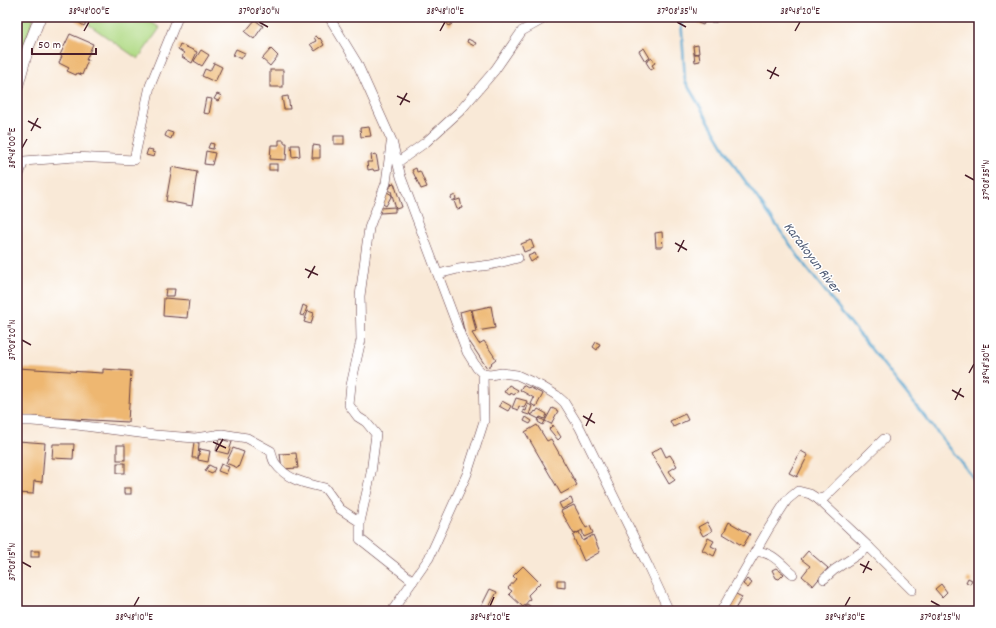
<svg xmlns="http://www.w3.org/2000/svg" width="996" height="628" font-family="Dekko,sans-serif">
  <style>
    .green { fill: #b0da85; stroke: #7d7c58 }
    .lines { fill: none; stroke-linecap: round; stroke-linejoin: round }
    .stream { stroke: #55a5cf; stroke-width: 2.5 }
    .building { fill: #eeb771 }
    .minor-casing { stroke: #643d45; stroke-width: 10 }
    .major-casing { stroke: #643d45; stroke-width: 12 }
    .minor { stroke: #fff; stroke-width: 9 }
    .major { stroke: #fff; stroke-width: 11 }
    .ticks { fill: none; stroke: #4a1f2b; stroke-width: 1.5 }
    .labels { text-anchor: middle; stroke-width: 3; stroke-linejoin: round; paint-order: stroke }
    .water-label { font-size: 14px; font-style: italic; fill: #4f5b75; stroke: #fff }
    .neatline { fill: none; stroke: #4a1f2b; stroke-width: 1.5 }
    .ticks-label { font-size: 10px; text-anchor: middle; fill: #4a1f2b }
  </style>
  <rect width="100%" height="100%" fill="#fff"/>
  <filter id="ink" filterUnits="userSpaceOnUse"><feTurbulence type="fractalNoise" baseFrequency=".025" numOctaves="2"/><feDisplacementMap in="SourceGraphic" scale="8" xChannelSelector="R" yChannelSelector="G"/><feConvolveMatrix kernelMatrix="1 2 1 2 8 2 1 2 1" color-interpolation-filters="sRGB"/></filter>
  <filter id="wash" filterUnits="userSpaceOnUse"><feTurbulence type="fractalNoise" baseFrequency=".012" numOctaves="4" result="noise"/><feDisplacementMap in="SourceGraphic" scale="16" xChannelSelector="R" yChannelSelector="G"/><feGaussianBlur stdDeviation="0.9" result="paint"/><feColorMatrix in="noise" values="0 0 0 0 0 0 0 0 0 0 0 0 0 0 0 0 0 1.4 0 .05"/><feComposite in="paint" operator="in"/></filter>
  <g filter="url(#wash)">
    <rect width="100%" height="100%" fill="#f9e9d7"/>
    <g class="green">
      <polygon points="23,17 34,17 19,61 17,61 17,48"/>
      <polygon points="93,17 144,17 160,28 138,59 88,24"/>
    </g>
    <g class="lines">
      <polyline class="stream" points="681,17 685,81 736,168 806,267 979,485"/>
    </g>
    <g id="blocks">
      <g class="building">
        <polygon points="76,17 90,17 84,26 75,20"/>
        <polygon points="445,17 454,17 450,20 452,24 449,26 444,19"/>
        <polygon points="701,17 706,19 703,25 698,23"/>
        <polygon points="725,17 733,17 732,20 724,20"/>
        <polygon points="255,20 263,26 254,39 245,32"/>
        <polygon points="70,34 93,44 86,60 88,60 82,75 77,73 76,75 67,71 69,68 59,63 62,56 60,55"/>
        <polygon points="316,36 319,39 320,38 324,45 315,51 310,44 316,41 314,37"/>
        <polygon points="468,39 476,43 474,46 467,42"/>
        <polygon points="180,44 197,52 192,63 182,57 184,53 178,49"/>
        <polygon points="698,45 699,53 694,54 693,46"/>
        <polygon points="644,48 650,58 645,61 639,51"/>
        <polygon points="236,49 245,53 241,59 233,55"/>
        <polygon points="271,49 278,56 270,66 262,59"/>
        <polygon points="201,50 209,55 202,66 194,61"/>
        <polygon points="694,54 699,54 700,61 695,62"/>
        <polygon points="652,58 655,63 652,65 654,68 651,70 646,62"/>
        <polygon points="214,63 222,67 215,82 202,76 205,69 210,71"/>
        <rect x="270" y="70" width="13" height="17"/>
        <polygon points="217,94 222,96 218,101 214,99"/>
        <polygon points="288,96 290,109 284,109 282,97"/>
        <polygon points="206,98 212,99 209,114 203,113"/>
        <polygon points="369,127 371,136 361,137 360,128"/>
        <polygon points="167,131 173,133 171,139 165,136"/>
        <rect x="334" y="136" width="10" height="8"/>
        <polygon points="279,140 284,140 284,143 287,143 286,160 270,159 271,145 279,145"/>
        <polygon points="210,143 214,144 213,149 208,148"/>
        <polygon points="291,145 299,145 300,156 292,157"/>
        <polygon points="313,145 320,146 320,158 312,158"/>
        <polygon points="148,149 153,150 152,152 155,153 154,157 146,155"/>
        <polygon points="206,151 215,153 212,165 204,164"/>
        <polygon points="376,154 379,170 374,171 373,169 368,170 367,162 372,162 371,155"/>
        <rect x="269" y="164" width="8" height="6"/>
        <polygon points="172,167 197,172 192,206 166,201"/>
        <polygon points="416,168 417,172 420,171 427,187 421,189 412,170"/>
        <polygon points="394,183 402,207 396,209 391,191 389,191 389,188 390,188 390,186 392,185 391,184"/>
        <polygon points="387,192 392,195 386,206 381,203"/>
        <polygon points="455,195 456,199 452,201 451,197"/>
        <polygon points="460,199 462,208 457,209 454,201"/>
        <polygon points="395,207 395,212 380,213 380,208"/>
        <polygon points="662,232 663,247 656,247 655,233"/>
        <polygon points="531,240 534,248 524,252 521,244"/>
        <polygon points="535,253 537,258 531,262 528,256"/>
        <polygon points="166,289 175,289 174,296 165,296"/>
        <polygon points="164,298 189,300 187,318 163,316"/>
        <polygon points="303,305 307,307 304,316 300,315"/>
        <polygon points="491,306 495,328 477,331 472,310"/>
        <polygon points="471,309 476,332 472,333 479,344 484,341 496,359 491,363 492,364 487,368 465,335 460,312"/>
        <polygon points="308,311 314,313 311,324 304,322"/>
        <polygon points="596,342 600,344 597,350 593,347"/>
        <polygon points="17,368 103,373 103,369 131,371 128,422 17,416"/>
        <polygon points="509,385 518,390 514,395 511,393 510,395 504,392"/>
        <polygon points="523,385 528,388 529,387 543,394 536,407 531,404 534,398 520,390"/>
        <polygon points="516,398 527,401 524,408 519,406 518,410 512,408"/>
        <polygon points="502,401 511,406 508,411 499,406"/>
        <polygon points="528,404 532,406 529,415 523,413 523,410 526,411"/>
        <polygon points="552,408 558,411 551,424 545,421"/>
        <polygon points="538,409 547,414 545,419 540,417 539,419 531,415 532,414 533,414 535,411 536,412"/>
        <polygon points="685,414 688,420 673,427 670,421"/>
        <polygon points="526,417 532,421 530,424 524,421"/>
        <polygon points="539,418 545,421 543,425 538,422"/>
        <polygon points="537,425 547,441 551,439 577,485 561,494 525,432"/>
        <polygon points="553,425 561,437 558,440 549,429"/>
        <polygon points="219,439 232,442 228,454 216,451"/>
        <polygon points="18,441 45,443 42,482 34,481 33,494 17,493 17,453"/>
        <polygon points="194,442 199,443 198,458 192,458"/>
        <polygon points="53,444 74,444 73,459 52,458"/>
        <rect x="117" y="445" width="8" height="15"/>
        <polygon points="661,447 666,457 670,455 677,466 669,471 675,480 669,484 651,453"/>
        <polygon points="233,448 244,452 238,468 226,463"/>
        <polygon points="200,449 210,451 208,462 198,460"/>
        <polygon points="801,451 808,455 797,477 789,473"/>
        <polygon points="296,453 298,468 282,469 280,454"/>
        <rect x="117" y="463" width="8" height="10"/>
        <polygon points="221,464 229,467 226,474 218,471"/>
        <polygon points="209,465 215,468 212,474 205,471"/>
        <rect x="124" y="488" width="7" height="6"/>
        <polygon points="571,498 573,503 562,509 559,503"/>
        <polygon points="574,505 586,528 590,526 593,533 584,537 582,530 579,532 583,541 593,535 600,552 584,561 573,536 579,532 574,534 561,511"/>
        <polygon points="707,522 712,531 703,536 698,527"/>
        <polygon points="729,522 750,534 743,546 723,534"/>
        <polygon points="708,538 714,541 711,546 717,549 714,556 702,550"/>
        <rect x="31" y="551" width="8" height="6"/>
        <polygon points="808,551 828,568 813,586 802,576 810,566 801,559"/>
        <polygon points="523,566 540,583 528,595 530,599 523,607 509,594 512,591 508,588 516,579 513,576"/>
        <polygon points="776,568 784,574 779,579 776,578 772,570"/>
        <polygon points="968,578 972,580 970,584 966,582"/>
        <polygon points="747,579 752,583 748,588 743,584"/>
        <polygon points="557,580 565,580 565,588 557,587"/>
        <polygon points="941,584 947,592 942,597 935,589"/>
        <polygon points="490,589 497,592 487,611 479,611"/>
        <polygon points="734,593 742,597 734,611 731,611 726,608"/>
        <polygon points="527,604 530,606 528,610 525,608"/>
      </g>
    </g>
  </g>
  <g filter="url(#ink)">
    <use href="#blocks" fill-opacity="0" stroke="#643d45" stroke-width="1"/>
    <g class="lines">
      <defs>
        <g id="minor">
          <polyline points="329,17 357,63 392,141 401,177 467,352 477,368 483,374 490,375 502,373 517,375 541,386 556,395 564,402 580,428 649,568 669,611"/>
          <polyline points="711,17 714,18"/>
          <polyline points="398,162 426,142 460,111 495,70 522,31 547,17"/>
          <polyline points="17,180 24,161 75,157 134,160 150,86 178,17"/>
          <polyline points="438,274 458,269 490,265 518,258"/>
          <path d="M17,421h15l37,3 86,11 40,3 27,-4 25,4 24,13c1,3 1,8 4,12 13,18 30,20 50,25l15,21 20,13v17l53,42"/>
          <polyline points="818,499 869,547 912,590"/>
          <polyline points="360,522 371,473 376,434 366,422 358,417 349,405 351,385 361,340 360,296 369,228 386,183 391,144"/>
          <path d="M755,552c16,-2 27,13 38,22"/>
          <polyline points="824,579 834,570 869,547"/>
          <polyline points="393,611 394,608 429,558 467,474 484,421 483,374"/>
          <polyline points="721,611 769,528 787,500 798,491 810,494 818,499 824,498 884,439"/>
        </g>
        <polyline id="major" points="17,88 28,48 40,17"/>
      </defs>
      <use href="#minor" class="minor-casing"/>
      <use href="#major" class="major-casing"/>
      <use href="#minor" class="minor"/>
      <use href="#major" class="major"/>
    </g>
  </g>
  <path class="ticks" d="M259,22l9,5M677,22l9,5M84,31l5,-9M440,31l5,-9M795,31l5,-9M767,70l12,6M770,79l6,-12M397,96l13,6M400,105l7,-12M28,121l13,7M31,131l7,-13M22,148l5,-9M965,175l9,5M675,243l12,7M678,252l6,-12M305,269l13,6M308,278l7,-12M22,340l9,5M969,373l5,-9M952,390l12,7M955,400l6,-12M583,416l12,7M586,426l6,-13M213,442l13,6M216,451l7,-12M22,562l9,5M860,564l12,6M863,573l6,-12M931,601l9,5M134,606l5,-9M490,606l4,-9M845,606l5,-9"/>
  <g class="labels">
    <g class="water-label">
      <text transform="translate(813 257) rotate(53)" y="5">Karakoyun River</text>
    </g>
  </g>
  <rect width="996" height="628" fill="none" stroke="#fff" stroke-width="44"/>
  <path d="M32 48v6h64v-6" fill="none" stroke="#4a1f2b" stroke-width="2"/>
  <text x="38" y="48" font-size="12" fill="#4a1f2b" stroke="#ffffff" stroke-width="3" paint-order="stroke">50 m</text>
  <rect x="22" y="22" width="952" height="584" class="neatline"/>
  <g class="ticks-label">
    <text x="89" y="14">38°48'00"E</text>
    <text x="259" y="14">37°08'30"N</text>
    <text x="445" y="14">38°48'10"E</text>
    <text x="677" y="14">37°08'35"N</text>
    <text x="800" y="14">38°48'20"E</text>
    <text transform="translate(11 148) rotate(-90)" y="4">38°48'00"E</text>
    <text transform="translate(985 180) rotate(-90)" y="4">37°08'35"N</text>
    <text transform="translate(11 340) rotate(-90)" y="4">37°08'20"N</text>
    <text transform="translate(985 364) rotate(-90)" y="4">38°48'30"E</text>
    <text transform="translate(11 562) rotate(-90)" y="4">37°08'15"N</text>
    <text x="134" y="620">38°48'10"E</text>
    <text x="490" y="620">38°48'20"E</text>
    <text x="845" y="620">38°48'30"E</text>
    <text x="940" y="620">37°08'25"N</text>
  </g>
</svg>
